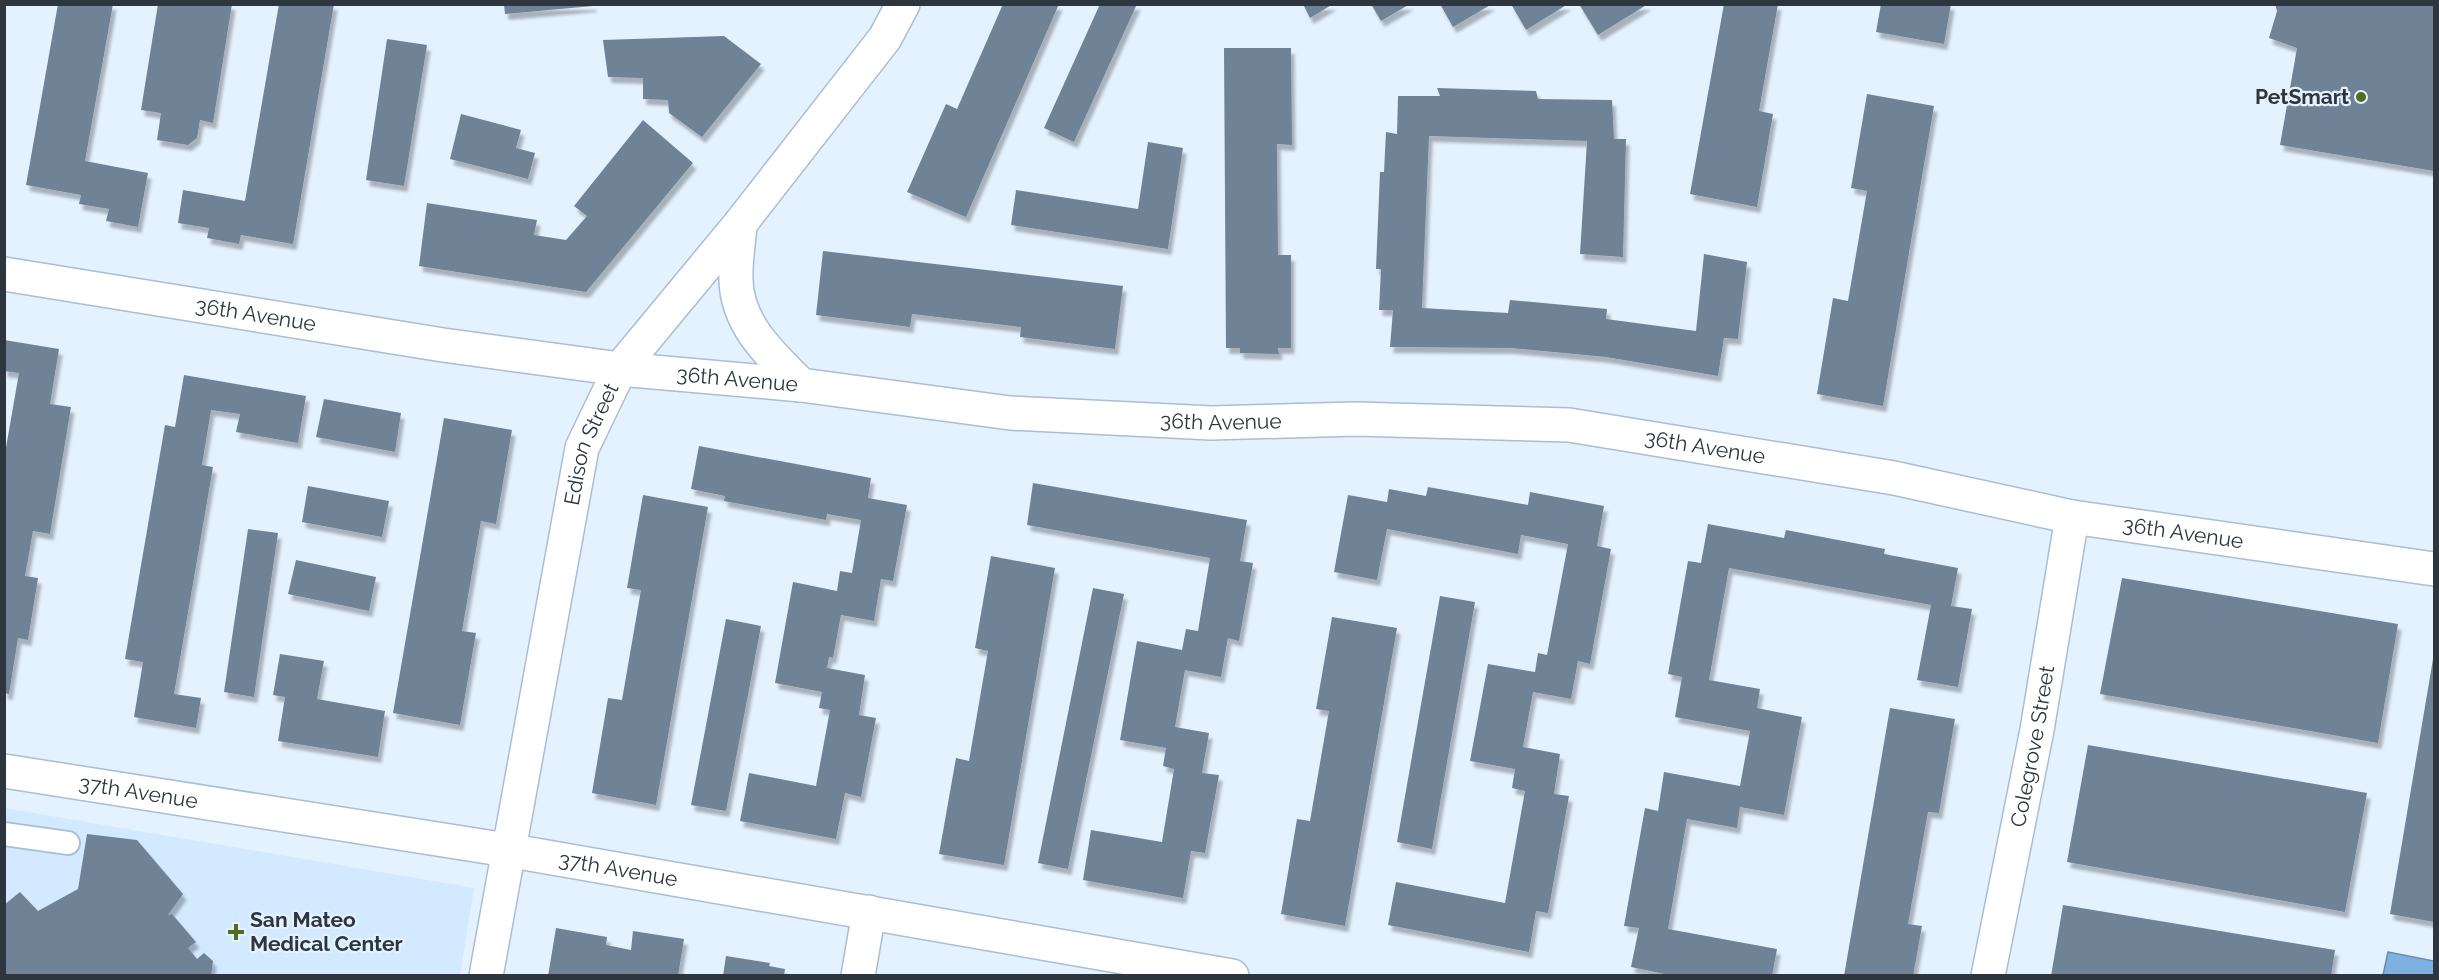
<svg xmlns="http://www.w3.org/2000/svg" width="2439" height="980" font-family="Raleway,sans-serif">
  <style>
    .built { fill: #d3e9ff }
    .water { fill: #7eb1df; stroke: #668caf; stroke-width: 1.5 }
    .building { fill: #6f8396; filter: url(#shadow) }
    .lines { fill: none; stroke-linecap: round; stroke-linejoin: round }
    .service-casing { stroke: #a9bed2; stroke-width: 26 }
    .minor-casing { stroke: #a9bed2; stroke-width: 36 }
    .service { stroke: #fff; stroke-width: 22 }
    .minor { stroke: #fff; stroke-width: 33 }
    .poi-dot { fill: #516c1e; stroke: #e4f1fe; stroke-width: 2 }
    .labels { text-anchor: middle; stroke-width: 4.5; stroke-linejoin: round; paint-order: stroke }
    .poi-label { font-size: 21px; font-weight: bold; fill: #2d363e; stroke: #e4f1fe; text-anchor: end }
    .street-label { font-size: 21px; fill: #2d363e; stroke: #e4f1fe }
  </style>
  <defs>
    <filter id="shadow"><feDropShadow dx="3.5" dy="6" stdDeviation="1.5" flood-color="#0004"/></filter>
  </defs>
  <rect width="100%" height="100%" fill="#e4f1fe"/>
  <polygon class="built" points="4,808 474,888 460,975 5,975"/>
  <polygon class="water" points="2388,952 2434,961 2434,975 2383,975"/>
  <g class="building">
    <polygon points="58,4 113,4 85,161 148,173 138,227 106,221 109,209 79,204 81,195 26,185"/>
    <polygon points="158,4 232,4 213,123 200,120 197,138 188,145 157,140 161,113 141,110"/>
    <polygon points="279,4 334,4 293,244 241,235 239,244 207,238 209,228 178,223 183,190 245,201"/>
    <polygon points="504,4 593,4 593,6 505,14"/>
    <polygon points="1003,4 1059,4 966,217 907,192 946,104 957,109"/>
    <polygon points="1100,4 1137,4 1074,142 1044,128"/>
    <polygon points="1303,4 1333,4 1310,18"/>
    <polygon points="1371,4 1410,4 1381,21"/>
    <polygon points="1440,4 1492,4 1453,27"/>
    <polygon points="1511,4 1568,4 1526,30"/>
    <polygon points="1579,4 1648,4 1598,35"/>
    <polygon points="1724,4 1778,4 1759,111 1773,114 1757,207 1690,194"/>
    <polygon points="1881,4 1951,4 1944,44 1876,32"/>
    <polygon points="2275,4 2434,4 2434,171 2280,145 2297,48 2269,38 2277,11"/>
    <polygon points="724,36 761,64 702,137 669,113 668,100 643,99 643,78 608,77 603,40"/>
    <polygon points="387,39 427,45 404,186 366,180"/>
    <polygon points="1224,48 1291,48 1292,145 1277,144 1278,255 1291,255 1291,348 1278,348 1279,354 1240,353 1240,348 1226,348"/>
    <polygon points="1437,88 1536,91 1538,99 1612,100 1614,139 1626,139 1623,257 1580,254 1587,141 1429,136 1422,308 1508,313 1510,300 1607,309 1606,319 1696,331 1704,254 1747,262 1738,339 1724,338 1718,376 1606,357 1511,348 1390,347 1393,310 1379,310 1381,269 1376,269 1380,172 1384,172 1386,132 1397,134 1398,96 1440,96"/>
    <polygon points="1867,94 1934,106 1883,406 1817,394 1833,298 1848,301 1867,191 1851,188"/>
    <polygon points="461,114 521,130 516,148 535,153 528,179 450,159"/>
    <polygon points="643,120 693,163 586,292 419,266 427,203 537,220 534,235 566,240 587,216 574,206"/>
    <polygon points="1148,142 1183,148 1168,249 1011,225 1016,190 1138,209"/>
    <polygon points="823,251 1123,286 1115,349 1020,337 1021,327 912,314 910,327 816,315"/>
    <polygon points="4,340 59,349 50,404 71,407 50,534 33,531 25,576 38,578 28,640 18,638 9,694 4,693 4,459 19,373 4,371"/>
    <polygon points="184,375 306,396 298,443 236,432 240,414 211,410 202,465 213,467 174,694 201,698 196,728 134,717 143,662 125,659 165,425 175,427"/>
    <polygon points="324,399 401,413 395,452 316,437"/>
    <polygon points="444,418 512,430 496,524 481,521 462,631 476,633 460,725 393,713"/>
    <polygon points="699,446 871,478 868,498 907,505 893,581 881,579 874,621 841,615 833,658 829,657 827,668 865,675 859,715 876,718 861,797 845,793 836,839 740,821 749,773 816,786 830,710 819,708 822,692 775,683 793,582 837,591 840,571 852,573 861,520 827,514 826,520 724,501 725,496 691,489"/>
    <polygon points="1033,483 1247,520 1240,561 1253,563 1239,641 1228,638 1221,677 1185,670 1175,727 1209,733 1202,773 1219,775 1205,853 1191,851 1183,898 1083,880 1091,830 1162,842 1174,769 1163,766 1166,748 1120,740 1137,641 1182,650 1186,629 1198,631 1210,558 1027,525"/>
    <polygon points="308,486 389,501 382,537 302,522"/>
    <polygon points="1428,487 1528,505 1530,492 1604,506 1597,546 1611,549 1590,664 1578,661 1571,699 1533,692 1523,747 1560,754 1554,794 1569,796 1548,913 1536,911 1529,952 1388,925 1396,882 1505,903 1525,791 1512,788 1515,769 1470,761 1488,664 1535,672 1538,653 1547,655 1568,544 1521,535 1518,554 1387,529 1377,580 1334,572 1348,495 1387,502 1389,489 1426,496"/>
    <polygon points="643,495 708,507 656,805 592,793 608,698 622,700 641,590 627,588"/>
    <polygon points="1708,524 1784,538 1786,530 1885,549 1884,554 1958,568 1951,606 1972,609 1958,687 1917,680 1931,605 1729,568 1709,680 1760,689 1757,708 1802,717 1784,815 1740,807 1737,828 1687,819 1668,929 1777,949 1772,976 1674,976 1631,967 1639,928 1624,926 1645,808 1658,811 1664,772 1740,786 1750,731 1675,717 1682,677 1668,674 1688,561 1701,563"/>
    <polygon points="248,529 278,533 254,697 224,692"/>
    <polygon points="991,556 1055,568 1004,865 939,854 956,758 969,761 988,651 975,648"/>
    <polygon points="296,560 376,577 369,611 288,594"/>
    <polygon points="2122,578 2398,624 2378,743 2100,694"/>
    <polygon points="1093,588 1124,594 1068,869 1038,863"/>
    <polygon points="1440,596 1475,602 1432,849 1397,842"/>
    <polygon points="1332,617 1397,628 1345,926 1281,914 1297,819 1310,821 1329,711 1316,709"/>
    <polygon points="726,619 761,626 726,811 691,805"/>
    <polygon points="280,654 324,661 317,699 385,711 378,757 278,741 285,697 273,695"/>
    <polygon points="2433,659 2434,659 2434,922 2390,914"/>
    <polygon points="1890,708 1955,719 1939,813 1928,812 1908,924 1922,926 1913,976 1844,976"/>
    <polygon points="2088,745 2367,793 2345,912 2067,862"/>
    <polygon points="87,834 137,840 183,894 168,915 172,914 196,942 188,948 197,959 204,953 213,961 211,976 4,976 4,905 20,892 38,911 78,889"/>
    <polygon points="2063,905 2335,950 2331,976 2051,976"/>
    <polygon points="556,928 607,937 606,945 631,950 633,931 684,939 678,976 548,976"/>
    <polygon points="726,956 770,963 769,966 785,969 784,976 723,976"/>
  </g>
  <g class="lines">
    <defs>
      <polyline id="service" points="4,834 68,843"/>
      <g id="minor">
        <path d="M740,224c-1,18 -5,38 -4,56 1,45 35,75 65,105"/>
        <path id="s1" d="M4,274l439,71 177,24 181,16 209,28 201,10 145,-4 213,6 325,53 178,39 362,52"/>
        <path id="s2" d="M4,771l503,79 725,126"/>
        <path id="s3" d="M486,976l96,-528 38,-79 120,-145 145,-186 18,-34"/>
        <polyline points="858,976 869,912"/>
        <path id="s4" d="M1988,976l49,-246 35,-213"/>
      </g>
    </defs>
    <use href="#service" class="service-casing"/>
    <use href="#minor" class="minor-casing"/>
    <use href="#service" class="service"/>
    <use href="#minor" class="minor"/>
  </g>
  <g class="poi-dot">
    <circle cx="2361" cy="97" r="6"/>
    <path d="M233 923h6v6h6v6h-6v6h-6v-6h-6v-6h6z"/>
  </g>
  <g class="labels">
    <g class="poi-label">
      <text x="2349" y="104">PetSmart</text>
      <text x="250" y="927" text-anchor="start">San Mateo<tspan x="250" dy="24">Medical Center</tspan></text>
    </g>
    <g class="street-label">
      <text dy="7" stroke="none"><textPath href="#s1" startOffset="255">36th Avenue</textPath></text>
      <text dy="7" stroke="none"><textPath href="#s1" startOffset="741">36th Avenue</textPath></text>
      <text dy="7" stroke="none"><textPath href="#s1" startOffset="1227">36th Avenue</textPath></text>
      <text dy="7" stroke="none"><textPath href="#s3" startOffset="543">Edison Street</textPath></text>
      <text dy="7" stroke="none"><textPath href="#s1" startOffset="1713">36th Avenue</textPath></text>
      <text dy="7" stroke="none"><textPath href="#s1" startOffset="2199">36th Avenue</textPath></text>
      <text dy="7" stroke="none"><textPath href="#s4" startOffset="234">Colegrove Street</textPath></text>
      <text dy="7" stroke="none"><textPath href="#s2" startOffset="136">37th Avenue</textPath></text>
      <text dy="7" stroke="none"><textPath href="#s2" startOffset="622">37th Avenue</textPath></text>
    </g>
  </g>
  <rect width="2439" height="980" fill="none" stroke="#2d363e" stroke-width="12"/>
</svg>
